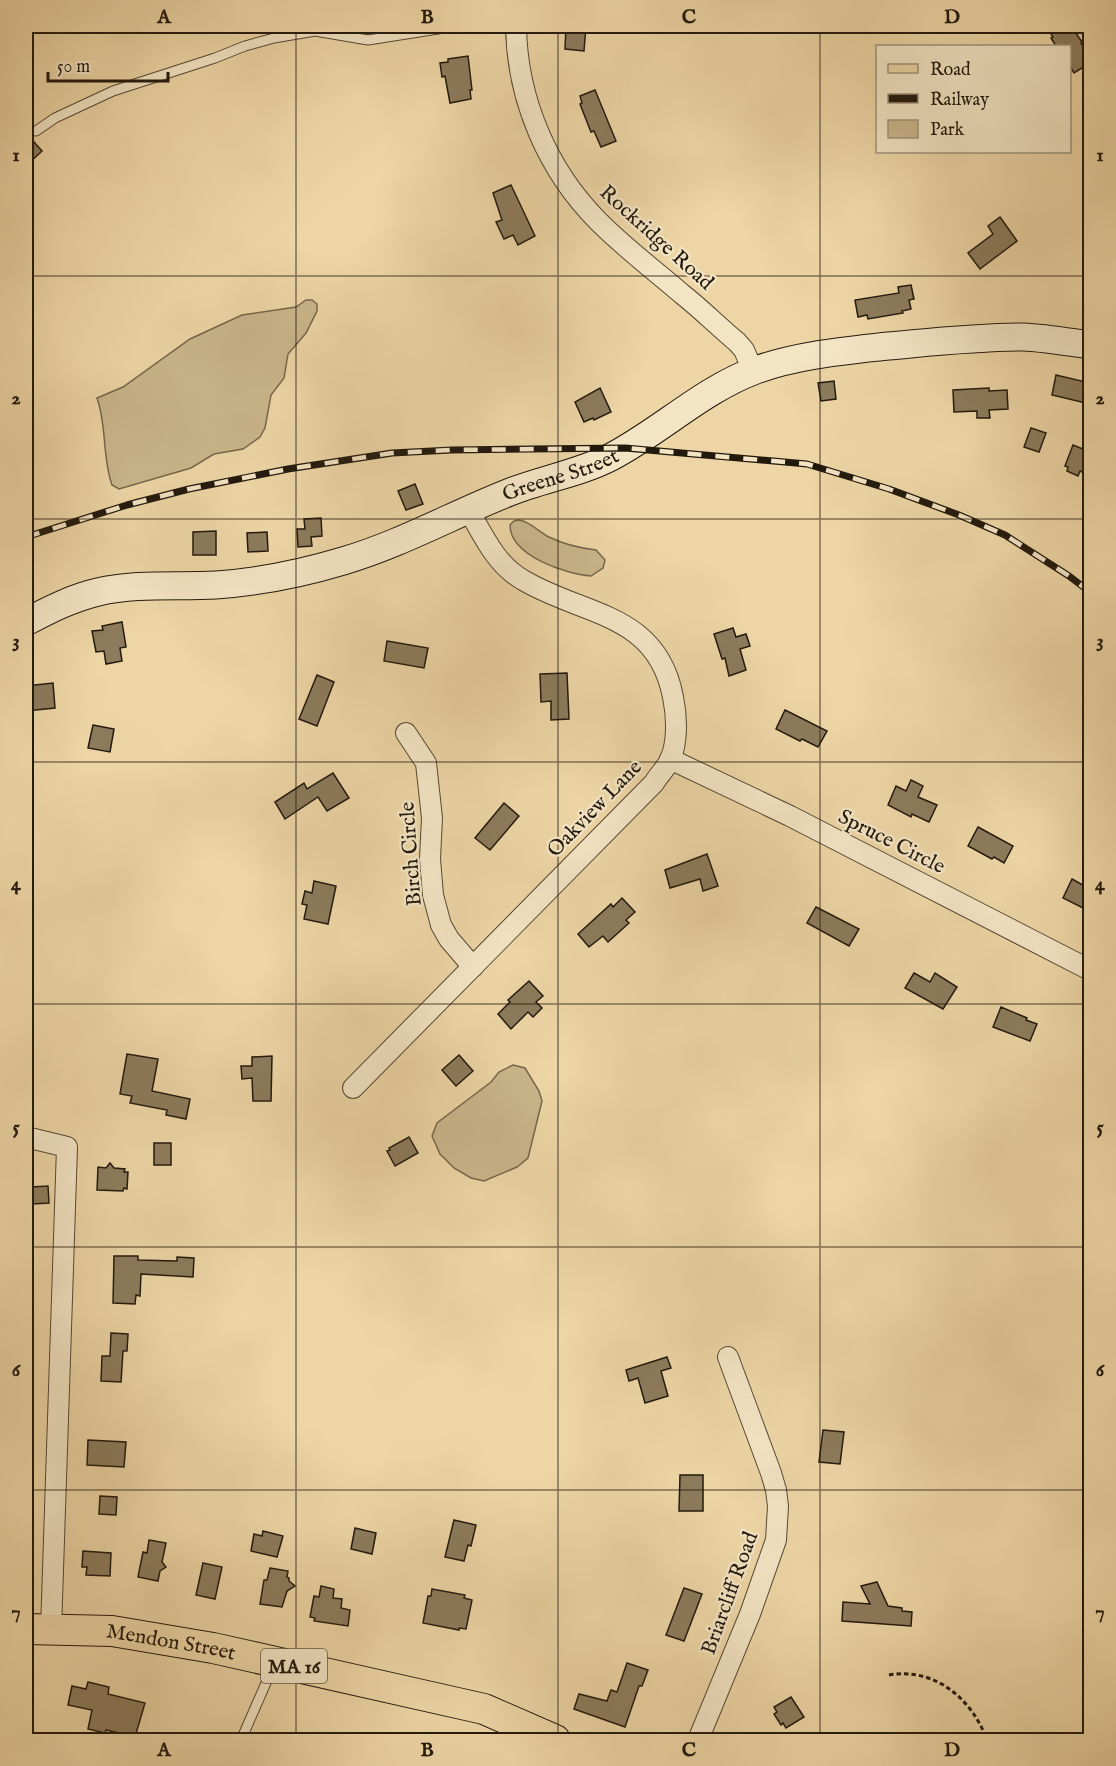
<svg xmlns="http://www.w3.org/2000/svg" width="1116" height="1766" viewBox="0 0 1116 1766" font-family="'IM FELL English',serif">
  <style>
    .green { fill: #cab58b; stroke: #76674c; stroke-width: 1.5 }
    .building { fill: #8c7b5c; stroke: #22190d; stroke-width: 1.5 }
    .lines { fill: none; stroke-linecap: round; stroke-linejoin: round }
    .lane-casing { stroke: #554833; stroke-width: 11 }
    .street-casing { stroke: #554833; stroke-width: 22 }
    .secondary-casing { stroke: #22190d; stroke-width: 29 }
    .primary-casing { stroke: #22190d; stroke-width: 32 }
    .path { stroke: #22190d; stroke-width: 3; stroke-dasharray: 4.5 3; stroke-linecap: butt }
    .lane { stroke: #f3e4c4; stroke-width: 9 }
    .street { stroke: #f3e4c4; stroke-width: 20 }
    .secondary { stroke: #f3e4c4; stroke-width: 27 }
    .primary { stroke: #edd5a5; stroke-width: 30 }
    .rail-casing { stroke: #22190d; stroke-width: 7 }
    .rail { stroke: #f3e4c4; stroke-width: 4.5; stroke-dasharray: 14; stroke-linecap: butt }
    .grid { fill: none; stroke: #22190d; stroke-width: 1.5; stroke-opacity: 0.55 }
    .labels { text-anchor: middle; stroke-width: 4.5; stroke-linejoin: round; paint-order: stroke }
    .shield { fill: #f3e4c4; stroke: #615644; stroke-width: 1.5 }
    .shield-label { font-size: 20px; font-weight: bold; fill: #22190d }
    .street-label { font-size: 21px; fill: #22190d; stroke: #f3e4c4 }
    .neatline { fill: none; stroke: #22190d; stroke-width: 2 }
    .grid-label { font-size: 20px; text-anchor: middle; font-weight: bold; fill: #22190d }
  </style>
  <rect width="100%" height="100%" fill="#edd5a5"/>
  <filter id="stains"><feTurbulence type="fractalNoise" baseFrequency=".00333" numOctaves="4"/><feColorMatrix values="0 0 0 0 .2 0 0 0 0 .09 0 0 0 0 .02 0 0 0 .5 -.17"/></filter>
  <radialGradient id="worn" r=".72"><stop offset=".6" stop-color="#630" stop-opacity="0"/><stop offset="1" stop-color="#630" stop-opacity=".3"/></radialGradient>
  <g class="green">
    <path d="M 306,300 L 312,300 L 317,304 L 317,311 L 306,333 L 288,354 L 284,378 L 271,395 L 265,428 L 260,437 L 243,449 L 214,454 L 191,468 L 119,489 L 112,485 C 102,457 107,426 97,398 L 123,387 L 190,339 L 242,315 L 296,307 Z"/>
    <path d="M 519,520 C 531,522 539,532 549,537 C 565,545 579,548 596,550 L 605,560 L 603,568 L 591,576 C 566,574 510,556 510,525 L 514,521 Z"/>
    <polygon points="513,1065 525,1068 539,1091 542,1101 528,1158 517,1167 484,1181 471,1178 454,1168 440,1154 432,1136 437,1123 491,1082 499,1072"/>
  </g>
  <g class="building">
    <polygon points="566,26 586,26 584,51 565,49"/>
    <polygon points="1046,26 1071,26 1082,42 1081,43 1086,51 1083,53 1090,63 1074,73 1070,66 1070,46 1056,46 1051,38 1053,37"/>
    <polygon points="468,56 472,90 470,90 471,99 450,103 445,76 442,77 440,63 448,62 448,59"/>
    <polygon points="595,90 616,141 601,147 594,131 591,132 580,104 582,103 580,96"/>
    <polygon points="26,133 42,151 26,166"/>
    <polygon points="511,185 535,236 518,245 513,235 504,239 496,222 502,220 493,193"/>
    <polygon points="1000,217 1017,241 980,269 968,253 993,234 988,226"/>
    <polygon points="911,285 914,299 909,300 911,309 902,311 903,313 868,319 867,315 858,317 855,300 899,293 898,287"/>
    <polygon points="1056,375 1090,383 1090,404 1052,395"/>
    <polygon points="834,381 836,399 821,401 818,383"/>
    <polygon points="600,388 611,412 594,420 593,418 584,422 575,402"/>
    <polygon points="989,388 989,391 1007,390 1008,409 989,410 990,418 977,418 977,411 954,412 953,390"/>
    <polygon points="1031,428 1046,433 1039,452 1024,447"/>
    <polygon points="1073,445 1090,452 1082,472 1080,471 1078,476 1067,471 1068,467 1065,466"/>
    <polygon points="415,484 423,504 406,510 398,491"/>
    <polygon points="321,518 322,536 311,537 312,546 298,547 297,529 305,529 304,519"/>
    <polygon points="216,531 216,555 193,555 193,532"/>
    <polygon points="267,532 268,551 248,552 247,533"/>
    <polygon points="122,622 126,647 120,648 122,661 106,664 104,651 96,652 92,631 103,630 102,626"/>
    <polygon points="733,628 736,637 746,634 750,646 740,649 746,670 729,676 725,658 722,659 714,634"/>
    <polygon points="387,641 428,648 424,668 384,661"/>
    <polygon points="567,673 569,719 551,720 551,701 541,702 540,674"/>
    <polygon points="317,675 334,682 317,726 299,719"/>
    <polygon points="53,683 55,708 26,711 26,686"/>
    <polygon points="785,710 827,731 818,747 802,739 800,741 776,729"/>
    <polygon points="93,725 114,729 110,752 88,748"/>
    <polygon points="333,773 349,798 327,811 318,797 285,819 275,802 304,783 307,789"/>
    <polygon points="911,780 923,786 918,797 937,805 929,822 912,814 911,817 888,805 896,786 906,791"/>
    <polygon points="504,803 519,816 490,850 475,838"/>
    <polygon points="978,827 1013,846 1004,863 994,857 992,859 968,846"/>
    <polygon points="707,854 718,886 703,891 700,879 670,888 665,870"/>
    <polygon points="1072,879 1090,889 1083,908 1063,898"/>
    <polygon points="314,881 336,886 328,924 304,919 307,905 302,904 305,891 312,893"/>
    <polygon points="622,898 635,912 626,920 629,923 608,942 603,936 589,947 578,934 611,904 613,907"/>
    <polygon points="816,907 859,929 849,946 807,923"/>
    <polygon points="914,973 930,982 935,973 957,987 943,1009 905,988"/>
    <polygon points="529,981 543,996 536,1002 542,1008 533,1017 528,1012 511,1029 498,1014 510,1002 508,1000"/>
    <polygon points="1001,1007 1027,1018 1026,1020 1037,1024 1030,1041 993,1027"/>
    <polygon points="127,1054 158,1059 152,1091 190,1099 186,1119 166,1115 167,1110 130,1103 132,1096 120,1094"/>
    <polygon points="459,1055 473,1071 456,1086 442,1070"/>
    <polygon points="272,1056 271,1101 253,1101 252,1078 242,1079 241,1066 252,1066 252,1057"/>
    <polygon points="409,1137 418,1153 395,1166 387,1151 390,1150 389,1148"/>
    <rect x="154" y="1143" width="17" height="22"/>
    <polygon points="110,1163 114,1168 125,1169 124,1172 128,1172 127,1189 124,1188 123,1191 97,1190 98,1167 106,1168"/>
    <polygon points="48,1186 49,1203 32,1204 31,1187"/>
    <polygon points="114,1256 138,1256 138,1260 177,1261 177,1257 194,1258 193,1277 141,1274 140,1296 136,1295 135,1304 113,1303"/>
    <polygon points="111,1333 128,1334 127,1351 123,1351 121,1382 101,1381 102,1356 110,1356"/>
    <polygon points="667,1357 671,1368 661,1371 668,1396 645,1403 638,1378 629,1381 626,1370"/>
    <polygon points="823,1430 844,1432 840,1464 819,1462"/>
    <polygon points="88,1440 126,1442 124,1467 87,1465"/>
    <polygon points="680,1475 703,1475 703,1511 679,1511"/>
    <polygon points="100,1496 117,1497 116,1515 99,1514"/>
    <polygon points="454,1520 476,1525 471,1546 468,1545 464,1561 445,1557"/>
    <polygon points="355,1528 376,1533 372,1554 351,1549"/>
    <polygon points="263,1531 283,1536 277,1557 251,1551 254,1534 262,1536"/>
    <polygon points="149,1540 166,1543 162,1562 166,1567 160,1571 158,1581 138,1577 143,1552 147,1553"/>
    <polygon points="83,1551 111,1553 110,1576 86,1575 87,1567 82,1567"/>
    <polygon points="203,1563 222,1567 215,1599 196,1595"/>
    <polygon points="270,1568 288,1571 287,1577 289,1578 289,1581 295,1586 287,1591 282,1607 260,1604 264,1580 267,1580"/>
    <polygon points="877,1582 888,1606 902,1608 902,1611 912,1612 911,1626 842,1621 843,1602 870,1604 861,1586"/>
    <polygon points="321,1586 334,1589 333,1598 342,1599 341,1608 350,1610 348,1626 314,1621 315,1618 310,1617 314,1596 319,1597"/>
    <polygon points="684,1588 702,1594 684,1641 666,1635"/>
    <polygon points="432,1589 465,1595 464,1598 472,1600 466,1629 459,1628 459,1630 423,1623 428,1596 431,1596"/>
    <polygon points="627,1663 648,1670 642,1686 639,1686 625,1727 574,1709 579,1694 607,1701 611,1690 617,1692"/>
    <polygon points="88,1682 109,1687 108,1694 145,1703 135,1737 106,1730 105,1733 88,1729 92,1710 68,1705 72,1686 86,1689"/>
    <polygon points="791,1697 804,1717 786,1728 783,1723 781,1725 774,1714 777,1712 774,1707"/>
  </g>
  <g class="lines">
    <defs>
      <g id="lane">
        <polyline points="36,131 55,118 113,91 215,58 245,46 274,38 315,31 368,40 457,26"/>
        <polyline points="241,1740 273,1667"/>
      </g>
      <g id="street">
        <path d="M 516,26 C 517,99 547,170 599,222 C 625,248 654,270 682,294 C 701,309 718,326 737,342 L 744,350 L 753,371"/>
        <polyline points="406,733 426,763 432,818 430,859 433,895 441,925 449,939 473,967"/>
        <polyline points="670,759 790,816 1090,970"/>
        <path d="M 353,1088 L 654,783 C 659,775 666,768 670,760 C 678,742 677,716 673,697 C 657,612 583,616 523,580 C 496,565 483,535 468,509"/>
        <polyline points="26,1137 67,1147 51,1630"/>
        <polyline points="698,1740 750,1614 776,1540 778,1506 776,1490 771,1473 728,1357"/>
      </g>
      <g id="secondary">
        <path id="s1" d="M 26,622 C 49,610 72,598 98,592 C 136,583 177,587 216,585 C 258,582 303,573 343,561 C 401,544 454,514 510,492 C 543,479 580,473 611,457 C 661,431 702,390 756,370 C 798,355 844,351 888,346 C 933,342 978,337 1023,337 C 1046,338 1068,342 1090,345"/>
      </g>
      <g id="primary">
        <path id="s2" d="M 26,1629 L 112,1631 L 213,1648 L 484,1709 L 555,1740"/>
      </g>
    </defs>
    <use href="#lane" class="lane-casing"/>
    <use href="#street" class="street-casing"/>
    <use href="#secondary" class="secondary-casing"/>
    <use href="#primary" class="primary-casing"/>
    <path class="path" d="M 889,1675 C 935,1667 972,1699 987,1740"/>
    <use href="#lane" class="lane"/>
    <use href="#street" class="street"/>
    <use href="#secondary" class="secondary"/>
    <use href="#primary" class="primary"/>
    <defs>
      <polyline id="rail" points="26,537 127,505 189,489 288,469 392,453 452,450 625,448 807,464 889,489 959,515 1005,535 1069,576 1090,592"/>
    </defs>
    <use href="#rail" class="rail-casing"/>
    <use href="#rail" class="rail"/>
  </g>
  <path class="grid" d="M 296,26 L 296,1740M 558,26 L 558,1740M 820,26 L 820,1740M 26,276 L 1090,276M 26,519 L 1090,519M 26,762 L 1090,762M 26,1004 L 1090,1004M 26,1247 L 1090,1247M 26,1490 L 1090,1490"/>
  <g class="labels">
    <rect class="shield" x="261" y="1649" width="66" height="34" rx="4.5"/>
    <g class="shield-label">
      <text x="294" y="1673">MA 16</text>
    </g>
    <g class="street-label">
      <text transform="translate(657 237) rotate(42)" y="7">Rockridge Road</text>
      <text dy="7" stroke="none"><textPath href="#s1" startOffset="560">Greene Street</textPath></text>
      <text transform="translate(594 808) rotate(-46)" y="7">Oakview Lane</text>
      <text transform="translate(892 841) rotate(27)" y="7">Spruce Circle</text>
      <text transform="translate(410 854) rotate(-94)" y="7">Birch Circle</text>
      <text transform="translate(729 1593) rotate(-70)" y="7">Briarcliff Road</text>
      <text dy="7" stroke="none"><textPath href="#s2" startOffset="146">Mendon Street</textPath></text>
    </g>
  </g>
  <rect width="1116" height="1766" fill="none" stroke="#edd5a5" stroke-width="66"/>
  <rect x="876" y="45" width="195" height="108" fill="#f3e4c4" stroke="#9f937b" stroke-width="1.5"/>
  <rect x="888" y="64" width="30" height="9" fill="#edd5a5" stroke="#9f937b" stroke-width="1.5"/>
  <text x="930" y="75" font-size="18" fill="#22190d">Road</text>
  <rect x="888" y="94" width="30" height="9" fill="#22190d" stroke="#9f937b" stroke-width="1.5"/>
  <text x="930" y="105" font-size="18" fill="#22190d">Railway</text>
  <rect x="888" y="120" width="30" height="18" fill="#cab58b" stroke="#9f937b" stroke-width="1.5"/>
  <text x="930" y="135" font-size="18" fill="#22190d">Park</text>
  <path d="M48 72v9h120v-9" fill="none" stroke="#22190d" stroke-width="3"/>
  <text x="57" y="72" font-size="18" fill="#22190d" stroke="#f3e4c4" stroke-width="4.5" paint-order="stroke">50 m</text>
  <rect x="33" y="33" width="1050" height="1700" class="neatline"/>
  <g class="grid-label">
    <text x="164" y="23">A</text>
    <text x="427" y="23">B</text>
    <text x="689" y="23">C</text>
    <text x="952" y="23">D</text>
    <text x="16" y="161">1</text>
    <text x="1100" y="161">1</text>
    <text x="16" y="404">2</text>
    <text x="1100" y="404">2</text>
    <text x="16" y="647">3</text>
    <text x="1100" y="647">3</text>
    <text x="16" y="890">4</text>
    <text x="1100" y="890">4</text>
    <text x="16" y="1133">5</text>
    <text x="1100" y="1133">5</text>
    <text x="16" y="1376">6</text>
    <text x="1100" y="1376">6</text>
    <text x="16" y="1618">7</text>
    <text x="1100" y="1618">7</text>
    <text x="164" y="1756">A</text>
    <text x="427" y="1756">B</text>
    <text x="689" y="1756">C</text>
    <text x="952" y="1756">D</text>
  </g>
  <rect width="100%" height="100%" filter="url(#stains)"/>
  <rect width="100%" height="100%" fill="url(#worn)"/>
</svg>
